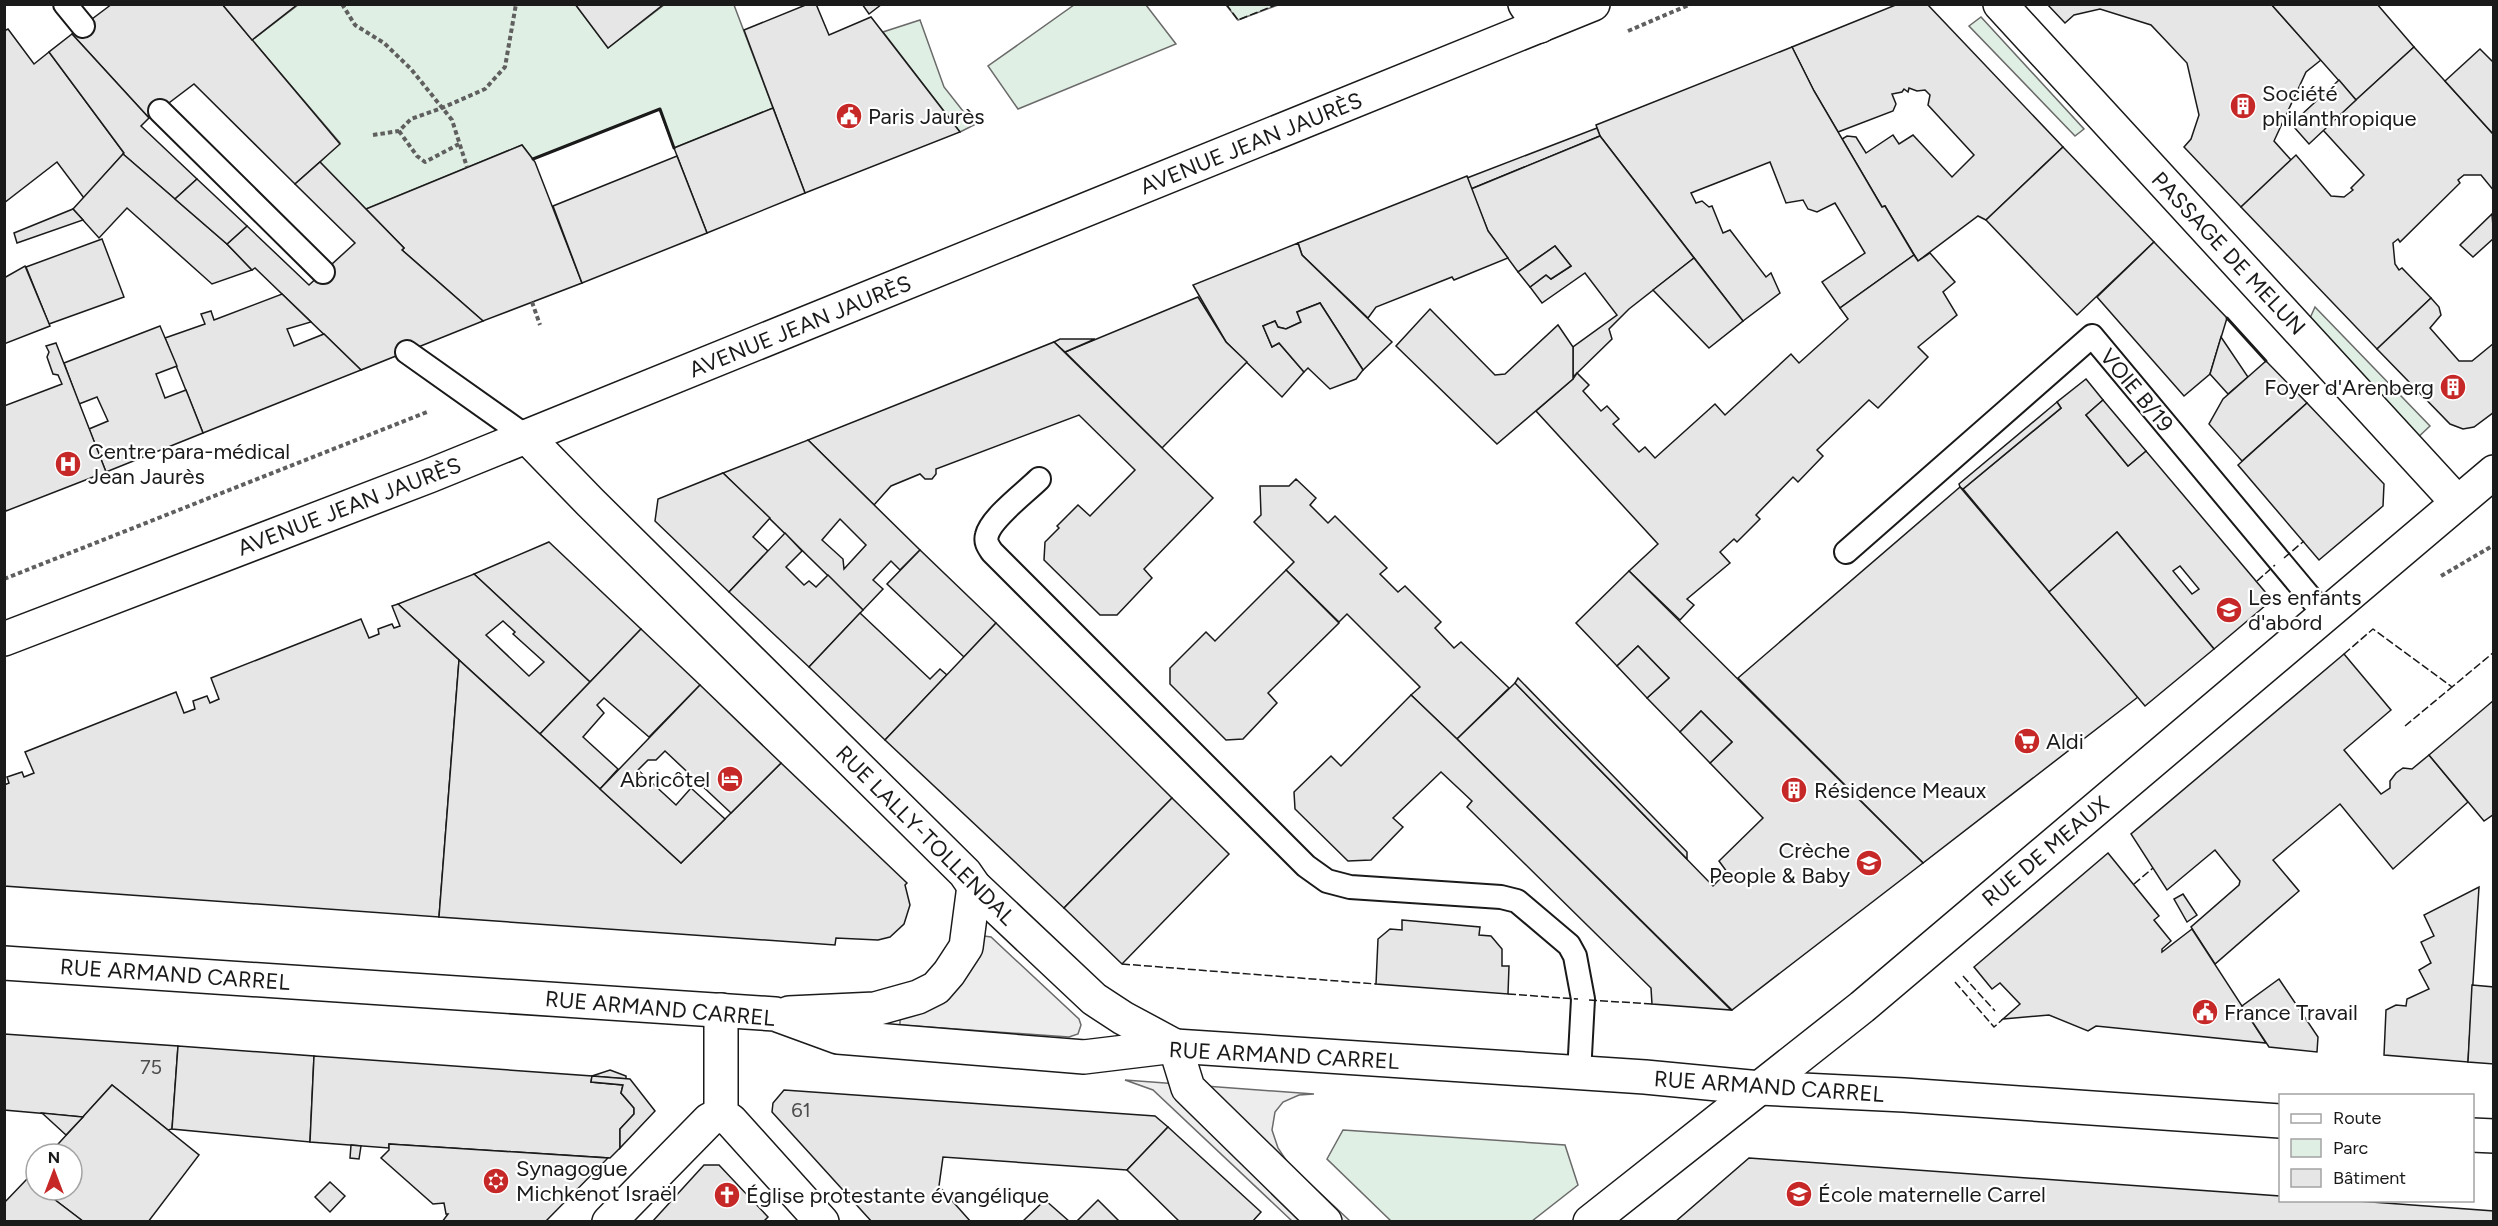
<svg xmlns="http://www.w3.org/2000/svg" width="2498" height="1226" viewBox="0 0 2498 1226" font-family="Figtree,sans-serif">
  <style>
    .green { fill: #e0efe3; stroke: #6a6a6a; stroke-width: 1.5 }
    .parking { fill: #ededed; stroke: #6a6a6a; stroke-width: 1.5 }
    .building { fill: #e6e6e6; stroke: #1a1a1a; stroke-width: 1.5; fill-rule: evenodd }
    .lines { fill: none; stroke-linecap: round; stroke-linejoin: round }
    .lane-casing { stroke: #1a1a1a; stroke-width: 26 }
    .street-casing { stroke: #1a1a1a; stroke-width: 36 }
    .primary-casing { stroke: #1a1a1a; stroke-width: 36 }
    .path { stroke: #5f5f5f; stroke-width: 4; stroke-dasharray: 4.5 3; stroke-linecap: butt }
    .lane { stroke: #fff; stroke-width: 22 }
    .street { stroke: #fff; stroke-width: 33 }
    .primary { stroke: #fff; stroke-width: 33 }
    .fence { stroke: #1a1a1a; stroke-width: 1.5; stroke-dasharray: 8 3; stroke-linecap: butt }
    .wall { stroke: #1a1a1a; stroke-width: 3 }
    .labels { text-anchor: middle; stroke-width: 4.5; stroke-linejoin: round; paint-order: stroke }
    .number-label { font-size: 20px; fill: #4d4d4d }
    .poi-label { font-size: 22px; fill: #1a1a1a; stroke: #fff; text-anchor: start }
    .street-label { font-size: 22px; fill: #1a1a1a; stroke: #fff }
  </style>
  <rect width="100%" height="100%" fill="#fff"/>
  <g class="green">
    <polygon points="575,4 608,48 664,5 734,5 773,108 674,148 659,109 533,159 522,145 366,209 320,162 340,143 252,40 298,5"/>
    <polygon points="1074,5 1146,5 1176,44 1018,109 988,66"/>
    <polygon points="1226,5 1278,5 1238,20"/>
    <polygon points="1981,17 2084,129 2075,136 1969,26"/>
    <polygon points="920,20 944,87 974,125 960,132 883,32"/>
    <polygon points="2315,307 2430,426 2413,442 2305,329"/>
    <polygon points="1343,1130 1565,1145 1578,1185 1532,1221 1391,1221 1327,1159"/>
  </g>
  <g class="parking">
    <polygon points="984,936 991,937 1079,1019 1081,1025 1078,1034 1069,1037 900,1025 900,1018"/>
    <polygon points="1125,1080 1314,1094 1299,1095 1283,1102 1275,1112 1272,1130 1278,1148 1288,1163 1350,1221 1292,1221 1153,1090"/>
  </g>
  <g class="building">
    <polygon points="112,4 222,4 340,144 295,184 194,84 149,118 72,34"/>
    <polygon points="222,4 298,4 252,40"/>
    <polygon points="575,4 664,4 608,48"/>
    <polygon points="808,4 816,4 829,35 871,17 960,132 805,193 744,30"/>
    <polygon points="862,4 882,4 869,14"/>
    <polygon points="1898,4 1928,5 2063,147 1986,220 1978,216 1918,261 1885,206 1882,207 1842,139 1847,136 1856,137 1866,153 1893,135 1899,144 1913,135 1952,177 1974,155 1928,105 1930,95 1925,90 1917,91 1909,88 1908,92 1904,89 1902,92 1892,94 1896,104 1893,111 1838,132 1814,91 1792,47"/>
    <polygon points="2047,4 2271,4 2321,60 2306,72 2274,141 2291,160 2241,207 2184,147 2191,139 2199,115 2187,63 2151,25 2100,9 2074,15 2065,23"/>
    <polygon points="2271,4 2377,4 2414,47 2356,100"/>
    <polygon points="8,29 34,64 49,52 124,153 84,198 57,162 4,203 4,31"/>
    <polygon points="72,34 149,118 141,126 197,179 175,199 123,154 124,153 49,52"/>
    <polygon points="1792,47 1814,91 1882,207 1885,206 1914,255 1840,308 1822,282 1865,253 1835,203 1817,212 1808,209 1803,200 1786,203 1770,162 1691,193 1696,203 1702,201 1709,207 1712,206 1723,233 1730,230 1766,277 1771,273 1780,293 1743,321 1600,136 1596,125"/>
    <polygon points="2414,47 2494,135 2494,191 2481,175 2464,175 2458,180 2460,183 2400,242 2398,239 2393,243 2395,264 2399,270 2402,268 2431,298 2377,349 2241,207 2296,155 2331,196 2344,197 2353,190 2351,188 2364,175 2323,130"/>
    <polygon points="2480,49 2494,63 2494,135 2445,81"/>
    <polygon points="2339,80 2356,100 2309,144 2294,127 2302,120 2299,117"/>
    <polygon points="773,108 805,193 707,233 674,148"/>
    <polygon points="1597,128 1600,136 1471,189 1467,178"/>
    <polygon points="1600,136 1694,258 1629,309 1609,329 1612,339 1573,377 1573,347 1617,315 1585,273 1542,303 1530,287 1546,275 1551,279 1571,266 1555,246 1518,272 1488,231 1471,189"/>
    <polygon points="522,145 535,162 582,283 483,321 402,250 404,248 366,209"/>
    <polygon points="2063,147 2154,242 2077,315 1986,220"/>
    <polygon points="123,154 227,244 252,270 212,284 127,208 99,238 73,209"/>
    <polygon points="677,156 707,233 582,283 553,206"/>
    <polygon points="320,162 404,248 402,250 483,321 361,370 255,268 252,270 227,244 247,226 309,285 355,243 295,184"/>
    <polygon points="1467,176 1488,231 1508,258 1454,280 1452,277 1376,307 1368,318 1302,255 1298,243"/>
    <polygon points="197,179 247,226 227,244 175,199"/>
    <polygon points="73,209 83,220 17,243 14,233"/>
    <polygon points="2492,214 2494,238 2473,257 2460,245"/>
    <polygon points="102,239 124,297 49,324 26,267"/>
    <polygon points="2154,242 2227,318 2210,374 2184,396 2097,297"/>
    <polygon points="1298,243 1302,255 1392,342 1363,370 1320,303 1297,312 1301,322 1286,329 1278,327 1275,321 1263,326 1272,347 1279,343 1304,372 1282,397 1226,342 1193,285"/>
    <polygon points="1555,246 1571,266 1551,279 1546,275 1530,287 1518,272"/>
    <polygon points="1930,253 1955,282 1943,292 1957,315 1918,347 1928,357 1878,408 1869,400 1817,450 1823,456 1798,482 1793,477 1756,515 1760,519 1737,542 1734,539 1720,552 1730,563 1687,599 1694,605 1680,620 1629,571 1658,544 1536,411 1573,379 1577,373 1589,385 1583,391 1601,411 1607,406 1619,419 1613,424 1639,452 1645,447 1655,458 1715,404 1725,415 1791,354 1799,363 1848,319 1840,308 1914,255 1918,261"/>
    <polygon points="1694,258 1743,321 1709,348 1653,290"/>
    <polygon points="25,266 50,326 4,344 4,278"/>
    <polygon points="282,294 311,322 287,329 294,346 324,334 361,370 203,433 165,338 205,324 201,314 211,311 214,320"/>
    <polygon points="1198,297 1226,342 1247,362 1162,448 1065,352"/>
    <polygon points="2431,298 2439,307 2441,315 2430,328 2459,361 2472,361 2494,343 2494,412 2474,427 2463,429 2450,424 2377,349"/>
    <polygon points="1320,303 1363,370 1356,379 1330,389 1308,368 1304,372 1279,343 1272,347 1263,326 1275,321 1278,327 1286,329 1301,322 1297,312"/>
    <polygon points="1430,309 1495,375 1505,374 1558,325 1573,347 1573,379 1497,444 1396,346"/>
    <polygon points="160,326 177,366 156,374 165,398 186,390 203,433 106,472 89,429 108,421 97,397 79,404 64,363"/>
    <polygon points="2221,337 2248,377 2228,394 2210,374"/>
    <polygon points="1060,339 1095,339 1065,352 1054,342"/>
    <polygon points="1054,342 1213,498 1144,569 1152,578 1117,615 1100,615 1044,560 1045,542 1059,528 1057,526 1078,505 1090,516 1135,470 1079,415 936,469 936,474 932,479 925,479 920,474 891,486 874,505 808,440"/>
    <polygon points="56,343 106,472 6,511 4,506 4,406 62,384 58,375 53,374 47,357 49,352 46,346"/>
    <polygon points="2266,361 2307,403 2242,461 2209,424 2223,399"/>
    <path d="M 2086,379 L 2103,400 L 2086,415 L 2128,466 L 2146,451 L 2272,600 L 2214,649 L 2117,532 L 2049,592 L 1963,489 L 2061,408 L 2057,402 ZM 2180,566 L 2199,589 L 2192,594 L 2173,571 Z"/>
    <polygon points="2103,400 2146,451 2128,466 2086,415"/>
    <polygon points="2057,402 2061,408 1963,489 1960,487 1959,484"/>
    <polygon points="2307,403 2384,484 2383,506 2319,560 2238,465"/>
    <path d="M 808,440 L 920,550 L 900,570 L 891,561 L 873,580 L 883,589 L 863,610 L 723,473 ZM 840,519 L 866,545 L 844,569 L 843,559 L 822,540 Z"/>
    <polygon points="723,473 770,518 753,537 768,551 729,592 655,521 658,499"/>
    <polygon points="1296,479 1316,498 1310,505 1328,523 1335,516 1387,568 1380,574 1398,592 1405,586 1441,622 1435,628 1454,648 1461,642 1509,688 1457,739 1411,695 1420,687 1347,614 1339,622 1286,570 1294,562 1254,522 1261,515 1260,486 1289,486"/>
    <polygon points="1960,487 2138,697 1923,863 1738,678"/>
    <polygon points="2117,532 2214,649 2145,706 2049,592"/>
    <polygon points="785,533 802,551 786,567 804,585 809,581 816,587 828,575 863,610 809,667 729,592"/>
    <polygon points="549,542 641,629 590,682 474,574"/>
    <polygon points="920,550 996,623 964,657 887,584"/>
    <polygon points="1286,570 1339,623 1268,693 1277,703 1243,739 1226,740 1170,684 1170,668 1206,632 1215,641"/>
    <polygon points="1629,571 1923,863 1732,1010 1457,739 1515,683 1713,886 1727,872 1719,861 1763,818 1710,763 1732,742 1701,711 1680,732 1647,698 1669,678 1638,646 1617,666 1576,623"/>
    <path d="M 474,574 L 590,682 L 540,734 L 398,604 ZM 503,621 L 515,632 L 513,634 L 544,662 L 529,676 L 486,635 Z"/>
    <polygon points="398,604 459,660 439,917 4,886 4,785 9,783 7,777 22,772 24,777 34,773 25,752 176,692 184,713 195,709 193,701 207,696 210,703 219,699 211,678 361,619 369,638 379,634 378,629 392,624 394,628 400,626 392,606"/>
    <polygon points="860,613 930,679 940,669 947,675 885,740 809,667"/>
    <polygon points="996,623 1172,798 1064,908 885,740"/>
    <polygon points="641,629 700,685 649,737 604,698 597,705 604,713 583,737 618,769 600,789 540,734"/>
    <polygon points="1638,646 1669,678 1647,698 1617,666"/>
    <polygon points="2344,654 2391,710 2344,750 2381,794 2390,788 2390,781 2396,773 2403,768 2412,769 2429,755 2468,802 2393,869 2340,804 2273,860 2299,891 2215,964 2191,927 2239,885 2240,881 2215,850 2167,890 2131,834"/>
    <polygon points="459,660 681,863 781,763 907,883 905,885 910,905 904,924 890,937 878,940 836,938 835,945 439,917"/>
    <polygon points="1518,678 1687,852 1687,859 1515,683"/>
    <polygon points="700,685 781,763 731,813 665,751 656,760 648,760 638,770 676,805 691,788 725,819 681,863 600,789"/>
    <polygon points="1411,695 1457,739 1731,1010 1652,1004 1651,988 1467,807 1472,801 1441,772 1393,818 1403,827 1371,860 1348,861 1295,809 1294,792 1331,756 1341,766"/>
    <polygon points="2494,700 2494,814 2484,821 2429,755"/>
    <polygon points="1701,711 1732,742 1710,763 1680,732"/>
    <polygon points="1172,798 1229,854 1122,964 1064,908"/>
    <polygon points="2108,853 2159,916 2154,920 2171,941 2162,949 2162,952 2192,929 2266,1043 2096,1026 2088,1031 2049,1015 2003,1019 2020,1004 2000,983 1992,989 1974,967"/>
    <polygon points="2479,887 2468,1062 2384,1055 2386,1010 2396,1005 2406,1006 2407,999 2429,989 2419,970 2431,963 2421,942 2434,936 2424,915"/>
    <polygon points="2183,894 2197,915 2187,922 2174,899"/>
    <polygon points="1402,920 1480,927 1479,935 1491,936 1502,949 1502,966 1509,966 1508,994 1376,984 1378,939 1390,929 1402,930"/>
    <polygon points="2279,979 2318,1037 2317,1052 2269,1047 2242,1006"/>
    <polygon points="2472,985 2494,987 2494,1064 2468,1062"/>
    <polygon points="4,1034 178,1046 172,1129 168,1130 112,1085 83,1117 4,1110"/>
    <polygon points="178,1046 314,1056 310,1142 172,1129"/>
    <polygon points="314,1056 592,1076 591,1082 623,1085 621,1093 634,1108 634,1114 620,1129 620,1148 610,1158 389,1144 389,1148 310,1142"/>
    <polygon points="610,1070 626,1076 626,1079 592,1076"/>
    <polygon points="592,1076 630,1079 655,1111 620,1148 620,1129 634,1114 634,1108 621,1093 623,1085 591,1082"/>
    <polygon points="112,1085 199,1155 148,1222 84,1222 42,1190 72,1190 72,1154 49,1154"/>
    <polygon points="784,1090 1155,1116 1168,1127 1127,1170 943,1157 939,1186 971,1222 872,1222 772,1112 773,1103"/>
    <polygon points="42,1113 83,1117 66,1135"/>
    <polygon points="1168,1127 1261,1212 1252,1222 1180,1222 1127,1170"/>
    <polygon points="389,1144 608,1158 545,1222 442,1222 448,1214 446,1214 444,1203 433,1204 381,1158 389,1150"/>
    <polygon points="351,1145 361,1146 359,1159 350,1158"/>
    <polygon points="1749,1158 2280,1196 2280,1200 2344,1200 2494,1211 2494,1222 1675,1222"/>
    <polygon points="704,1165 719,1165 768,1217 763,1222 652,1222"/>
    <polygon points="27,1179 36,1186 36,1190 42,1190 84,1222 4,1222 4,1203"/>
    <polygon points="330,1182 345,1196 330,1212 315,1197"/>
    <polygon points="1045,1200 1070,1222 1022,1222"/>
    <polygon points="1098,1200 1120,1222 1076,1222"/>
  </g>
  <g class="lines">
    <defs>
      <g id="lane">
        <polyline points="65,4 83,26"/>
        <polyline points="160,111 323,272"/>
        <polyline points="407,352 527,437"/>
        <path d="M 1039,479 C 1026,492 991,518 987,535 C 985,542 988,546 992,552 L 1306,866 L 1327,881 L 1350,887 L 1501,897 L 1517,901 L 1569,945 L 1575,956 L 1583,999 L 1579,1074"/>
        <polyline points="1846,552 2092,336 2324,614"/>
      </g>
      <g id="street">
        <polyline points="1525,4 1540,26"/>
        <polyline points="2000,4 2457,502"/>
        <polyline points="527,437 590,502 965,873 974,886 1094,999 1123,1018 1175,1046 1188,1088 1325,1222"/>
        <polyline points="4,963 775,1014 838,1037 1084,1057 1175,1046 1645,1077 1760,1088 1904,1095 2280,1121"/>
        <polyline points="721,1010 721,1114 731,1121 822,1222"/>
        <polyline points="789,1013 875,1009 918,997 936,988 949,973 966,947 974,886"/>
        <polyline points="2472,1135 2494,1136"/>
        <polyline points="609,1222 709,1120 721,1114"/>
        <polyline points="1590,1222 1862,1007 2494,472"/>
      </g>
      <polyline id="primary" points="4,639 429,476 1593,4"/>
    </defs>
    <use href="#lane" class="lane-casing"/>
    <use href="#street" class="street-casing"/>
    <use href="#primary" class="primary-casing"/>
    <g class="path">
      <polyline points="342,4 355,25 384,43 411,69 452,120 467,167"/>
      <polyline points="1628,31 1691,4"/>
      <polyline points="399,131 417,156 425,162 459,144"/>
      <polyline points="373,135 399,131 411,119 442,108 485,89 505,67 516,4"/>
      <polyline points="532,302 540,325"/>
      <polyline points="2441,576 2494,545"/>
      <polyline points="4,579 427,412"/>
    </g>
    <use href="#lane" class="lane"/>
    <use href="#street" class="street"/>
    <use href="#primary" class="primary"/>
    <g class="fence">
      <polyline points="1226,4 1238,20 1278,4"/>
      <polyline points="2284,558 2304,541"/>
      <polyline points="2257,581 2275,565"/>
      <polyline points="2344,654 2373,629 2452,687 2494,652"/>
      <polyline points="2405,726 2452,687"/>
      <polyline points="2134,884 2153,868"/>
      <polyline points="1122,964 1376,984"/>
      <polyline points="1963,976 1995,1011"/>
      <polyline points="1955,982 1994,1027 2003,1019"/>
      <polyline points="1508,994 1578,999"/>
      <polyline points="1589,1000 1652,1004"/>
    </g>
    <g class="wall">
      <polyline points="533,159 660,109 674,148"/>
      <polyline points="2227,318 2266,361"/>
    </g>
  </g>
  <defs>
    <symbol id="building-disc" viewBox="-11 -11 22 22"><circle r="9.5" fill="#c62828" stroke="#fff"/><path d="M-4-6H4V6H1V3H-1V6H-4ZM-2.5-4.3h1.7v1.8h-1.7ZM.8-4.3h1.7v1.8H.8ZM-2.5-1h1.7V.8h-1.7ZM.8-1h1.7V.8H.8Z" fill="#fff"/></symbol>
    <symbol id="civic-disc" viewBox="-11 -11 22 22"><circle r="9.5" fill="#c62828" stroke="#fff"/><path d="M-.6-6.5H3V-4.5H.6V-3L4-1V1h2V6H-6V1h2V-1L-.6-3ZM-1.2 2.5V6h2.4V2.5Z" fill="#fff"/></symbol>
    <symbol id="hospital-disc" viewBox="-11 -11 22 22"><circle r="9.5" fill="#c62828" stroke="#fff"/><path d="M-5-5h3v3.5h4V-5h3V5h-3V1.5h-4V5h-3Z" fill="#fff"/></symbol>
    <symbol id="school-disc" viewBox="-11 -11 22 22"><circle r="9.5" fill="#c62828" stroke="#fff"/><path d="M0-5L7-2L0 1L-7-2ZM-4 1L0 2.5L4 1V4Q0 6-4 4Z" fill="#fff"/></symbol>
    <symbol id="supermarket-disc" viewBox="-11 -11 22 22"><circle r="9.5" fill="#c62828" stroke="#fff"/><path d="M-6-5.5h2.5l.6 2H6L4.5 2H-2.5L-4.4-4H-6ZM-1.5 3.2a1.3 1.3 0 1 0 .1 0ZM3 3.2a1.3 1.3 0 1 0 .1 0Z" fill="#fff"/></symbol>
    <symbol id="hotel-disc" viewBox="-11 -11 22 22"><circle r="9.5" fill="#c62828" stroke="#fff"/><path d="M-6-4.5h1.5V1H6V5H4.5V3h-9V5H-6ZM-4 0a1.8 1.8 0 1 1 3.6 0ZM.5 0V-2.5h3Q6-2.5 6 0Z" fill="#fff"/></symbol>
    <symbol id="synagogue-disc" viewBox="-11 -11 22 22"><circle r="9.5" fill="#c62828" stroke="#fff"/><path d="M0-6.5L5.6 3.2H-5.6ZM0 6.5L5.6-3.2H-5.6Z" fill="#fff"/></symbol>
    <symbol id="church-disc" viewBox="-11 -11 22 22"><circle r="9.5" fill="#c62828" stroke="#fff"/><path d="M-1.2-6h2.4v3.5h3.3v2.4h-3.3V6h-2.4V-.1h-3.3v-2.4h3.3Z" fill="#fff"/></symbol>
  </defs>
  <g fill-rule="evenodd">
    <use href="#building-disc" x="2228" y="91" width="30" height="30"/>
    <use href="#civic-disc" x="834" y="101" width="30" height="30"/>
    <use href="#building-disc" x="2438" y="372" width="30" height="30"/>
    <use href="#hospital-disc" x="53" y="449" width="30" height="30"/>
    <use href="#school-disc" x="2214" y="595" width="30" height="30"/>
    <use href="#supermarket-disc" x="2012" y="726" width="30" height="30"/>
    <use href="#hotel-disc" x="715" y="764" width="30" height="30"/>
    <use href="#building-disc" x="1779" y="775" width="30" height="30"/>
    <use href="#school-disc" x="1854" y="848" width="30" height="30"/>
    <use href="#civic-disc" x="2190" y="997" width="30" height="30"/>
    <use href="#synagogue-disc" x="481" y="1166" width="30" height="30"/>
    <use href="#school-disc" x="1784" y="1179" width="30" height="30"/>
    <use href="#church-disc" x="712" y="1180" width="30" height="30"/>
  </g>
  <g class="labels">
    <g class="number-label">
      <text x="151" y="1074">75</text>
      <text x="801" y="1117">61</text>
    </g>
    <g class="poi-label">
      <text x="2262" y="101">Société<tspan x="2262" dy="25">philanthropique</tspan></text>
      <text x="868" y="124">Paris Jaurès</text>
      <text x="2434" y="395" text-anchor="end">Foyer d'Arenberg</text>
      <text x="88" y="459">Centre para-médical<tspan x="88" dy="25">Jean Jaurès</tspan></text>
      <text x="2248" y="605">Les enfants<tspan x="2248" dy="25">d'abord</tspan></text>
      <text x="2046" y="749">Aldi</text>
      <text x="710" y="787" text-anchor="end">Abricôtel</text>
      <text x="1814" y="798">Résidence Meaux</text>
      <text x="1850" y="858" text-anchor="end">Crèche<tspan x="1850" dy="25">People &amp; Baby</tspan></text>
      <text x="2224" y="1020">France Travail</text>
      <text x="516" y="1176">Synagogue<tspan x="516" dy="25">Michkenot Israël</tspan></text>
      <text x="1818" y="1202">École maternelle Carrel</text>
      <text x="746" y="1203">Église protestante évangélique</text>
    </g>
    <g class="street-label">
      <text transform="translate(1251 143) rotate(-22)" y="8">AVENUE JEAN JAURÈS</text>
      <text transform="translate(2229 253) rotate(47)" y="8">PASSAGE DE MELUN</text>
      <text transform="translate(800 326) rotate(-22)" y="8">AVENUE JEAN JAURÈS</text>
      <text transform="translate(2137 390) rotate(50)" y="8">VOIE B/19</text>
      <text transform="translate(349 506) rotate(-21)" y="8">AVENUE JEAN JAURÈS</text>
      <text transform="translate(926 835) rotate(45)" y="8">RUE LALLY-TOLLENDAL</text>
      <text transform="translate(2045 851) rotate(-40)" y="8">RUE DE MEAUX</text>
      <text transform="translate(175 974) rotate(4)" y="8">RUE ARMAND CARREL</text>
      <text transform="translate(660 1008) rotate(5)" y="8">RUE ARMAND CARREL</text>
      <text transform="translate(1284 1055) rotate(3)" y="8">RUE ARMAND CARREL</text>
      <text transform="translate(1769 1086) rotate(4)" y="8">RUE ARMAND CARREL</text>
    </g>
  </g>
  <rect width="2498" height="1226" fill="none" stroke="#1a1a1a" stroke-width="12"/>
  <rect x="2279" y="1094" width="195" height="108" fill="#ffffff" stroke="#a3a3a3" stroke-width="1.5"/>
  <rect x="2291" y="1114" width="30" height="9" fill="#ffffff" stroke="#a3a3a3" stroke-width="1.5"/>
  <text x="2333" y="1124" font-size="18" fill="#1a1a1a">Route</text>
  <rect x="2291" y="1139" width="30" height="18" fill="#e0efe3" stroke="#a3a3a3" stroke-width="1.5"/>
  <text x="2333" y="1154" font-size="18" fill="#1a1a1a">Parc</text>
  <rect x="2291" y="1169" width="30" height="18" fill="#e6e6e6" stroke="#a3a3a3" stroke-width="1.5"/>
  <text x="2333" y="1184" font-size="18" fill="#1a1a1a">Bâtiment</text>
  <g transform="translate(54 1172)"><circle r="28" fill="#ffffff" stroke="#a3a3a3" stroke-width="1.5"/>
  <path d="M0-4.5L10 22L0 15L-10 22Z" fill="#c62828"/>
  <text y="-9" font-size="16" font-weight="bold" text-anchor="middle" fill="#1a1a1a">N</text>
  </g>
</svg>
